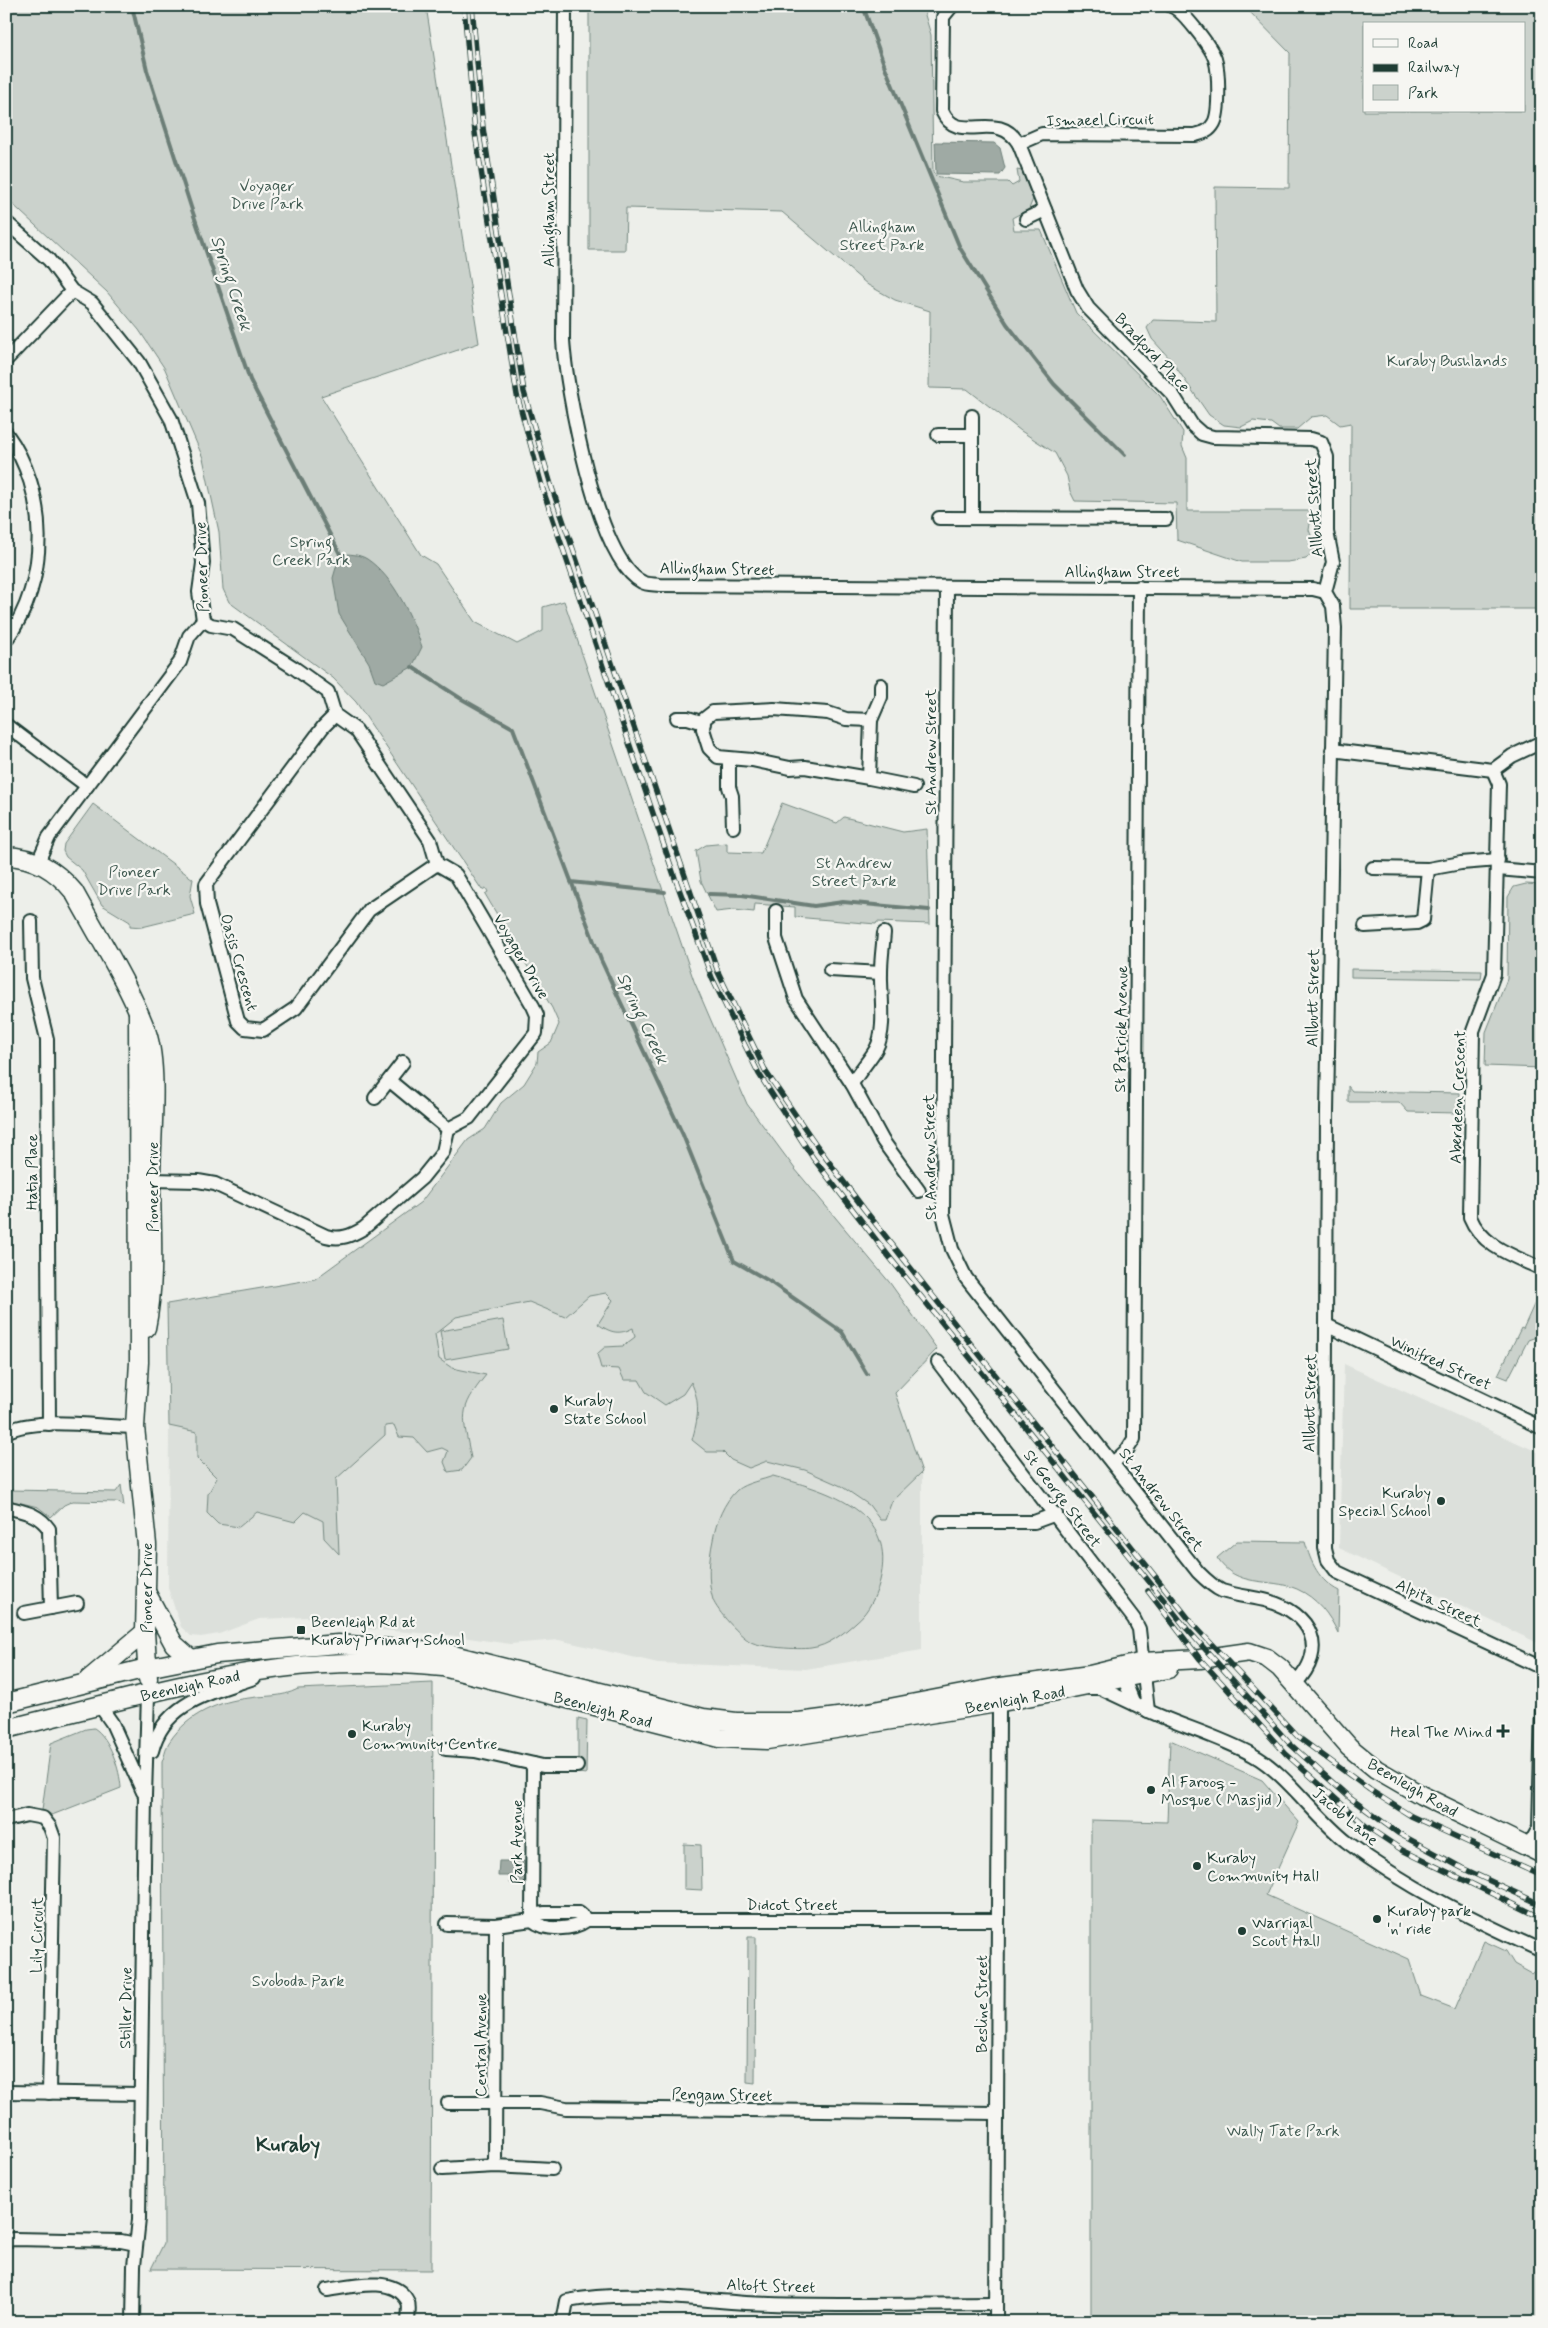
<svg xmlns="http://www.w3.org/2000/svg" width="1548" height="2328" viewBox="0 0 1548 2328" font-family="Mynerve,sans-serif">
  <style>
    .built { fill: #dce0db }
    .green { fill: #cbd2cc; stroke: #758880; fill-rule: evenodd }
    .water { fill: #9faaa4; stroke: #6c7e77 }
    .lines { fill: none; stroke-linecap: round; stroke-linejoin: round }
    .stream { stroke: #6c7e77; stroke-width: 4 }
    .street-casing { stroke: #1f3d34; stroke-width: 16 }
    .secondary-casing { stroke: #1f3d34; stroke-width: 21 }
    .street { stroke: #f6f6f2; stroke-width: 12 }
    .secondary { stroke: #f6f6f2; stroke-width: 18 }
    .rail-casing { stroke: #1f3d34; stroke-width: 5.5 }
    .rail { stroke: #f6f6f2; stroke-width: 4; stroke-dasharray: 11; stroke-linecap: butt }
    .poi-dot { fill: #1f3d34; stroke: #f6f6f2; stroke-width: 2 }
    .labels { text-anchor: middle; stroke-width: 4.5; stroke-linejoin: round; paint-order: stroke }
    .street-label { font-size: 16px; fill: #1f3d34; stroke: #f6f6f2 }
    .park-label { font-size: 16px; fill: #415b52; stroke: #f6f6f2 }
    .poi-label { font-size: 16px; fill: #1f3d34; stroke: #f6f6f2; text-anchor: start }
    .water-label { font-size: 18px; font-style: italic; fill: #3f5850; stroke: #f6f6f2 }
    .district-label { font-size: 21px; font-weight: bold; fill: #1f3d34; stroke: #f6f6f2 }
  </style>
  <rect width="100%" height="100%" fill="#edefea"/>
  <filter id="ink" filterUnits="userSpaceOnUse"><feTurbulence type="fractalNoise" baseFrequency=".02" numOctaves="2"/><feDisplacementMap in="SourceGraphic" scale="10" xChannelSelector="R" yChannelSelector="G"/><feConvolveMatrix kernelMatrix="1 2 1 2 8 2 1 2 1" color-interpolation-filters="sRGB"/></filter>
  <g filter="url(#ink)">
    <g class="built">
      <polygon points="780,1181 927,1362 895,1393 922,1472 922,1650 806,1669 658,1663 559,1640 510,1644 448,1635 338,1627 310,1617 259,1619 219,1634 201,1637 191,1636 181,1627 168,1588 169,1426 420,1321"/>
      <polygon points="1344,1364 1542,1454 1542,1645 1339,1548"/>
    </g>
    <g class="green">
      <path d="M 6,6 L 426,6 L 479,343 L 321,396 L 421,555 L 436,564 L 475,622 L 517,644 L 543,631 L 543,607 L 564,601 L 694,981 L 747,1104 L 795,1169 L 890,1283 L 937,1349 L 895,1393 L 922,1472 L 892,1501 L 885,1520 L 880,1520 L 869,1505 L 841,1486 L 805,1470 L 767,1461 L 749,1468 L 731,1460 L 723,1452 L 707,1452 L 692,1440 C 698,1419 701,1403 691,1382 L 683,1394 L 665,1405 L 646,1392 L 639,1380 L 624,1380 L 619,1369 L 601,1368 L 597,1354 L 605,1347 L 623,1346 L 635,1337 L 633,1328 C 619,1335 611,1333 598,1324 L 613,1300 L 606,1293 L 589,1296 L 565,1317 L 529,1302 L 456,1317 L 435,1334 L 439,1359 L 452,1368 L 486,1375 C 457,1411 463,1416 471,1458 L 462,1470 L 448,1472 L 444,1462 L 448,1451 L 442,1448 L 427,1452 L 414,1438 L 399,1437 L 394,1425 L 385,1426 L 385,1435 L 336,1479 L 339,1554 L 324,1538 L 323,1521 L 305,1512 L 295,1522 L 257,1512 L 239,1527 L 218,1524 L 207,1513 L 208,1494 L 217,1478 L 197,1458 L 197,1432 L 169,1426 L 167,1304 L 315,1279 L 421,1202 L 468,1140 L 485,1129 L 501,1103 L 524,1084 L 537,1063 L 538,1052 L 551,1043 L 559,1024 L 552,1008 L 485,894 L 488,892 L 486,888 L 482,890 L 356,702 L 333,678 L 229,602 L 223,589 L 219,532 L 203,458 L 165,369 L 139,330 L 107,292 L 6,198 Z"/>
      <polygon points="589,6 929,6 925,15 931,35 933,172 936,176 963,182 1008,182 1012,186 1019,182 1017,170 1022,171 1033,199 1029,209 1012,218 1014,230 1041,230 1076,313 1160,396 1183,432 1182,446 1187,458 1187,511 1312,511 1309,530 1316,548 1306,559 1288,562 1242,562 1177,540 1176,503 1075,501 1070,491 1067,476 1055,453 1021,431 967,389 929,388 930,311 895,300 868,285 782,212 626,208 625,250 589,250"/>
      <path d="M 1244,6 L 1542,6 L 1542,609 L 1350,609 L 1351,423 L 1340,425 L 1327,415 L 1311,417 L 1297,429 L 1279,429 L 1271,423 L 1253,421 L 1241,427 L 1224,425 L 1209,415 L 1171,360 L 1152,339 L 1147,328 L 1153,320 L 1216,322 L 1215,187 L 1289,188 L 1290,53 ZM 1364,24 L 1524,24 L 1524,111 L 1364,111 Z"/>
      <polygon points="782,803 837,823 844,817 903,832 927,829 930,924 877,922 876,924 795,917 795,907 755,904 754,912 734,910 716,912 701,881 696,851 706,845 727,843 727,852 761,853"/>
      <polygon points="93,804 193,879 190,896 195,914 142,927 130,926 130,922 102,905 82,870 66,857 63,851 64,844"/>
      <polygon points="1526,884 1542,885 1542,1068 1485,1066 1486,1032 1507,979 1508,897 1514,887"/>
      <polygon points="1351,969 1482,971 1481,979 1351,977"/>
      <polygon points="1348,1086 1352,1091 1460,1093 1459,1113 1408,1112 1399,1102 1348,1102"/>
      <polygon points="1542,1287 1542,1330 1539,1336 1528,1340 1508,1379 1498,1375 1521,1328 1523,1329"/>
      <polygon points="503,1320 508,1349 445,1360 440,1331"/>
      <path d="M 773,1476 C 823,1490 895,1508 881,1576 C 878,1592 869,1612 856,1622 C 843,1634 828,1646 811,1648 C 799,1650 760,1647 751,1642 C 740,1636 717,1611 713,1600 C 707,1580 709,1559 713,1540 C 716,1522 724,1502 737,1490 C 745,1483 763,1480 773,1476 Z"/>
      <polygon points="121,1485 124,1506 117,1502 73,1501 64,1505 51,1517 38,1507 9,1500 10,1490 116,1492"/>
      <path d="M 1237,1541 L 1305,1542 C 1311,1563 1319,1581 1339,1591 L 1338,1633 C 1329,1614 1317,1598 1297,1589 C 1268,1577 1237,1589 1217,1558 Z"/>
      <path d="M 433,1683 L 431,2270 L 151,2269 L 164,2243 L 162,1762 C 165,1755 166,1746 170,1741 C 188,1714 219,1701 249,1698 C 268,1695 280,1698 298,1689 Z"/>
      <polygon points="578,1718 587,1720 586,1774 578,1773"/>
      <path d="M 94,1728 C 110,1738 120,1770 121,1788 L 52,1815 L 42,1810 L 51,1743 L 86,1729 Z"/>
      <polygon points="1170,1740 1262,1780 1299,1822 1266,1895 1409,1959 1421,1996 1455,2009 1484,1941 1506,1951 1514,1964 1532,1974 1539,1968 1542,1969 1542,2322 1091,2322 1091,1820 1167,1822"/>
      <polygon points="684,1844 701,1845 702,1890 684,1889"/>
      <polygon points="748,1937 756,1937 755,2083 747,2082"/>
    </g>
    <g class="water">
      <polygon points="935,142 994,143 1000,148 1005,168 1000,175 936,174"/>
      <path d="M 340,554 C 349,554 359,554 367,559 C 394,577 412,617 422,647 L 412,667 L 383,683 L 375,680 L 369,663 L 339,614 L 333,578 Z"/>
      <polygon points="499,1861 524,1861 525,1883 510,1883 510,1876 498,1876"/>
    </g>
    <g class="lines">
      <g class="stream">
        <polyline points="132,6 147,70 191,207 250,380 340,554"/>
        <polyline points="863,6 885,67 960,248 1007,324 1054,384 1125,455"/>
        <polyline points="412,667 460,698 513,728 601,960 683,1135 734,1261 769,1281 842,1332 867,1374"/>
        <polyline points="571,882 665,892"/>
        <polyline points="709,894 742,895 814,906 843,902 929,910"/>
      </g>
      <defs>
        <g id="street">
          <path d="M 565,6 L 563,340 C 566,389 597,560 642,582 C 647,585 655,584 660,585 L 1313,589 L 1325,592"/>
          <path d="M 952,6 L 943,17 L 942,111 C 958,147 997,107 1019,144 L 1077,290 L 1088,308 L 1173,395 L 1192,425 L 1202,434 L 1213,437 L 1311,439 L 1321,442 L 1327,457 L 1327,532 L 1333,562 L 1325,592 L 1333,606 L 1335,628 L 1327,1113 L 1325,1548 L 1328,1560 L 1337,1572 L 1542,1668"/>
          <path d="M 1019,144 L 1042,134 L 1195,135 C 1203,133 1209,132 1214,123 C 1220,112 1219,71 1215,59 C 1211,47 1183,10 1171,6"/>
          <polyline points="1026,219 1045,210"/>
          <polyline points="6,222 49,260 72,291 92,303 139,362 171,419 198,503 203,563 199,592 203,620 189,636 180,662 49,837 38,862"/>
          <polyline points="6,360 72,291"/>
          <polyline points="972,416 972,518"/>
          <path d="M 6,433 C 49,491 50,582 6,640"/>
          <polyline points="938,435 972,435"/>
          <polyline points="939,518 1166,519"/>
          <path d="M 947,587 L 943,1214 L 952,1249 L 966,1278 L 1198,1572 C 1205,1579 1213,1587 1222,1591 C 1237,1596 1253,1597 1268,1601 C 1311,1613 1329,1649 1295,1684"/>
          <polyline points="881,685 881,697 871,720 869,778 914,787"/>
          <polyline points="335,715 323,727 206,884 207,904 238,1021 245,1028 263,1030 296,1008 369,910 437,864"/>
          <polyline points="677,718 688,718 704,723"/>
          <polyline points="6,725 87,786"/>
          <polyline points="1332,750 1493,770 1512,756 1542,742"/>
          <polyline points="729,760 729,787 732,796 733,827"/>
          <path d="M 1493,770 L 1499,784 L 1494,974 L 1473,1031 L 1470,1217 C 1482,1247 1514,1256 1542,1269"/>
          <polyline points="869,778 805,767 790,768 752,760 718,757 709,748 703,729 704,719 713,712 774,709 828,713 846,719 871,720"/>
          <polyline points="1373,868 1428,869"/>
          <polyline points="1498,869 1542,873"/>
          <polyline points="776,911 776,938 796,999 852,1084 883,1141 919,1191"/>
          <polyline points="31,921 32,978 47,1039 49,1424"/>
          <polyline points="1365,926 1417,923 1423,920 1428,869 1461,863 1498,860"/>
          <polyline points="830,970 881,973"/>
          <polyline points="390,1081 448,1129"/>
          <path d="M 852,1084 C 859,1071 869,1061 876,1049 C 887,1029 880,993 881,971 C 881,959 883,946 884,933"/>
          <polyline points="375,1098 403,1062"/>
          <path d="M 151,1180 L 198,1181 L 215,1184 L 326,1236 C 340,1240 351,1236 364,1228 L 422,1178 L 443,1152 L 448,1129 L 469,1118 L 536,1033 L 537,1015 L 533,1006 L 456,875 L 437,864 L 430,840 L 356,730 L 335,715 L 328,692 L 293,667 L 233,629 L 211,625 L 203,620"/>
          <polyline points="1326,1325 1542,1428"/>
          <polyline points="938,1362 1134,1619 1139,1629 1148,1711"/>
          <path d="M 6,1432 C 36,1416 100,1427 135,1427"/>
          <polyline points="1113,1463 1127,1450 1134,1439 1139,587"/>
          <path d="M 6,1507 C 24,1512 38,1513 49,1529 L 51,1608"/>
          <polyline points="941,1522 1034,1522 1056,1514"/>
          <polyline points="24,1613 77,1603"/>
          <path d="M 1124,1679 L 1134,1704 C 1172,1724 1215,1734 1253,1755 C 1286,1773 1315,1817 1347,1842 C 1406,1887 1474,1920 1542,1951"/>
          <polyline points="1090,1688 1100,1688 1134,1704"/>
          <polyline points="995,1695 999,1710 996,2322"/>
          <polyline points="100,1706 112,1723 143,1792"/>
          <polyline points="446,1749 475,1751 543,1766 577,1766"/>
          <path d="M 152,1751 C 164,1702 211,1693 254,1678"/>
          <polyline points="6,1820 27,1815 43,1818 50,1827 54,1838 49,2093"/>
          <polyline points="1528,1847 1539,1828 1542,1708"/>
          <path d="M 532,1920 C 546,1932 573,1930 587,1920 L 997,1920"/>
          <polyline points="532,1920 533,1764"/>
          <polyline points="447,1924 496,1925 532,1920 537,1914 545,1913 579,1913 587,1920"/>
          <polyline points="6,2092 140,2094"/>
          <polyline points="448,2103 540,2103 566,2108 997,2113"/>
          <polyline points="495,2166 496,1925"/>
          <polyline points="442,2169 495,2166 552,2169"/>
          <polyline points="6,2241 13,2239 121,2241 136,2244"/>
          <path d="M 327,2290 C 349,2287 395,2274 408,2302 C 410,2307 408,2316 408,2322"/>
          <polyline points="133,2322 134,2266 139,2219 145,1796 148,1694"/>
          <path d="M 563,2322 L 567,2301 C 625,2290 687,2299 745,2303 C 828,2307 913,2304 996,2304"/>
        </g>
        <g id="secondary">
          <path d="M 6,856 C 35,857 56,870 74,892 C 99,938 129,984 147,1033 C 159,1070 151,1140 151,1180 C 151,1229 156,1279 146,1328"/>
          <polyline points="138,1013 139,1362 135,1427 147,1545 145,1632 148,1679"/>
          <polyline points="147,1594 174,1644 191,1659"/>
          <polyline points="88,1680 145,1632"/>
          <polyline points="6,1703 147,1668 217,1654 338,1644 445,1653 703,1718 736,1722 799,1722 853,1715 994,1688 1090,1675 1143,1662 1200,1659 1249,1652 1267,1658 1280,1668 1349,1747 1376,1769 1421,1795 1542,1854"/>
          <path d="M 6,1729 C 97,1707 187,1680 280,1668 C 334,1661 389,1662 443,1667 L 720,1738 L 767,1740 L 997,1703 L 1168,1669"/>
        </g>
      </defs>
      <use href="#street" class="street-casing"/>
      <use href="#secondary" class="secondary-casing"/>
      <use href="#street" class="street"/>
      <use href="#secondary" class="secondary"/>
      <defs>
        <g id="rail">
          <polyline points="464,6 475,133 517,395 543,490 675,878 712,978 759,1074 813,1158 887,1254 1187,1629 1290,1744 1350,1798 1398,1833 1462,1868 1542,1905"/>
          <polyline points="472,6 483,128 524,392 551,485 718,972 766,1072 817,1146 864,1209 1193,1624 1298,1737 1370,1790 1411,1816 1542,1876"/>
          <polyline points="1148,1591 1200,1659 1286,1754 1366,1826 1402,1850 1542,1918"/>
        </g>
      </defs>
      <use href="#rail" class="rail-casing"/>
      <use href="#rail" class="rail"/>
    </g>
  </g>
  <g class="poi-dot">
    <circle cx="554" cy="1409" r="5"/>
    <circle cx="1441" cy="1501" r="5"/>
    <rect x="296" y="1625" width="10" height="10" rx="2.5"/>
    <path d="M1500.5 1723.5h5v5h5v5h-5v5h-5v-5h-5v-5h5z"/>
    <circle cx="352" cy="1734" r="5"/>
    <circle cx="1151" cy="1790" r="5"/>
    <circle cx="1197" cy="1866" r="5"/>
    <circle cx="1377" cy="1919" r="5"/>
    <circle cx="1242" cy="1931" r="5"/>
  </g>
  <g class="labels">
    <g class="street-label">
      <text transform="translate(1100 119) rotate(-1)" y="6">Ismaeel Circuit</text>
      <text transform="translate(548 210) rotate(-90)" y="6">Allingham Street</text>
      <text transform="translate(1153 352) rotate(47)" y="6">Bradford Place</text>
      <text transform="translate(1313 508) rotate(-94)" y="6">Allbutt Street</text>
      <text transform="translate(201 567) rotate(-92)" y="6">Pioneer Drive</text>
      <text transform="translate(717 568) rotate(1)" y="6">Allingham Street</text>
      <text x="1122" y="577">Allingham Street</text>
      <text transform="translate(930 752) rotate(-90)" y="6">St Andrew Street</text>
      <text transform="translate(522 956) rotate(60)" y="6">Voyager Drive</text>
      <text transform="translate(240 962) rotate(74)" y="6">Oasis Crescent</text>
      <text transform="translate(1312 998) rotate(-89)" y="6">Allbutt Street</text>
      <text transform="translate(1120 1029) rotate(-89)" y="6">St Patrick Avenue</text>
      <text transform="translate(1457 1097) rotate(-88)" y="6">Aberdeen Crescent</text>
      <text transform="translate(929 1157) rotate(-91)" y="6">St Andrew Street</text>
      <text transform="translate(31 1172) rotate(-90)" y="6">Hatia Place</text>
      <text transform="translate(152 1187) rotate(-90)" y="6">Pioneer Drive</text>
      <text transform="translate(1441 1362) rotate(25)" y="6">Winifred Street</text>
      <text transform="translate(1309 1403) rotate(-89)" y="6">Allbutt Street</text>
      <text transform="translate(1063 1498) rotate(53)" y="6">St George Street</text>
      <text transform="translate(1162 1499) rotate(52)" y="6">St Andrew Street</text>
      <text transform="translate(146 1588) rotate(-90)" y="6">Pioneer Drive</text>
      <text transform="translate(1439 1602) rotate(25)" y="6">Alpita Street</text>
      <text transform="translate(190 1685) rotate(-12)" y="6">Beenleigh Road</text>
      <text transform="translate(1015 1699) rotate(-10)" y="6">Beenleigh Road</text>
      <text transform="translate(603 1709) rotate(15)" y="6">Beenleigh Road</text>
      <text transform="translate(1413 1787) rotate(30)" y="6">Beenleigh Road</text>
      <text transform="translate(1346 1816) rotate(40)" y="6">Jacob Lane</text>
      <text transform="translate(516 1842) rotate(-90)" y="6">Park Avenue</text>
      <text x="792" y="1910">Didcot Street</text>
      <text transform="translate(36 1935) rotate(-89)" y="6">Lily Circuit</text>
      <text transform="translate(981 2004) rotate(-90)" y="6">Besline Street</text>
      <text transform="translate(125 2008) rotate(-89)" y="6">Stiller Drive</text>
      <text transform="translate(480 2045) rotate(-90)" y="6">Central Avenue</text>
      <text transform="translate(722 2094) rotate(1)" y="6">Pengam Street</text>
      <text transform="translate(771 2285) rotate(2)" y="6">Altoft Street</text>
    </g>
    <g class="park-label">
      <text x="267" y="191">Voyager<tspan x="267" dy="18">Drive Park</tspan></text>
      <text x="882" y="232">Allingham<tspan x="882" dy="18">Street Park</tspan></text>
      <text x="1447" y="366">Kuraby Bushlands</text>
      <text x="311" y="547">Spring<tspan x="311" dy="18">Creek Park</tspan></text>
      <text x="854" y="868">St Andrew<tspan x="854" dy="18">Street Park</tspan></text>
      <text x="134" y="877">Pioneer<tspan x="134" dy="18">Drive Park</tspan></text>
      <text x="298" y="1986">Svoboda Park</text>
      <text x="1283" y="2136">Wally Tate Park</text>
    </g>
    <g class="poi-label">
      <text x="564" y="1406">Kuraby<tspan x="564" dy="18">State School</tspan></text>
      <text x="1431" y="1498" text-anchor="end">Kuraby<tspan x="1431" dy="18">Special School</tspan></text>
      <text x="311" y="1627">Beenleigh Rd at<tspan x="311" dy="18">Kuraby Primary School</tspan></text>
      <text x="362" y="1731">Kuraby<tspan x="362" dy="18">Community Centre</tspan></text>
      <text x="1492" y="1737" text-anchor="end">Heal The Mind</text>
      <text x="1161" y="1787">Al Farooq -<tspan x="1161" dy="18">Mosque ( Masjid )</tspan></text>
      <text x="1207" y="1863">Kuraby<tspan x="1207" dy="18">Community Hall</tspan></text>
      <text x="1387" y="1916">Kuraby park<tspan x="1387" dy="18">'n' ride</tspan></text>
      <text x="1252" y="1928">Warrigal<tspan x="1252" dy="18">Scout Hall</tspan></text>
    </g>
    <g class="water-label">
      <text transform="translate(232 283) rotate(72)" y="6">Spring Creek</text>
      <text transform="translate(643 1018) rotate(65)" y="6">Spring Creek</text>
    </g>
    <g class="district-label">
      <text x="288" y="2151">Kuraby</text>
    </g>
  </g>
  <rect width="1548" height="2328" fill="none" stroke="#f6f6f2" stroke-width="25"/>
  <rect x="12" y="12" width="1523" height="2303" fill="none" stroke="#1f3d34" stroke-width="2" filter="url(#ink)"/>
  <rect x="1363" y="22" width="162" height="90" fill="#f6f6f2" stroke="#a0aca6"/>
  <rect x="1373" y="39" width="25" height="8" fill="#f6f6f2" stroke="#a0aca6"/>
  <text x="1408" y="48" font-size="15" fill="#1f3d34">Road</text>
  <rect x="1373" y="64" width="25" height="8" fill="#1f3d34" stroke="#a0aca6"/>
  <text x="1408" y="72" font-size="15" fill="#1f3d34">Railway</text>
  <rect x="1373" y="85" width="25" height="15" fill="#cbd2cc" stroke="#a0aca6"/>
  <text x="1408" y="98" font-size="15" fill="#1f3d34">Park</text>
</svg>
